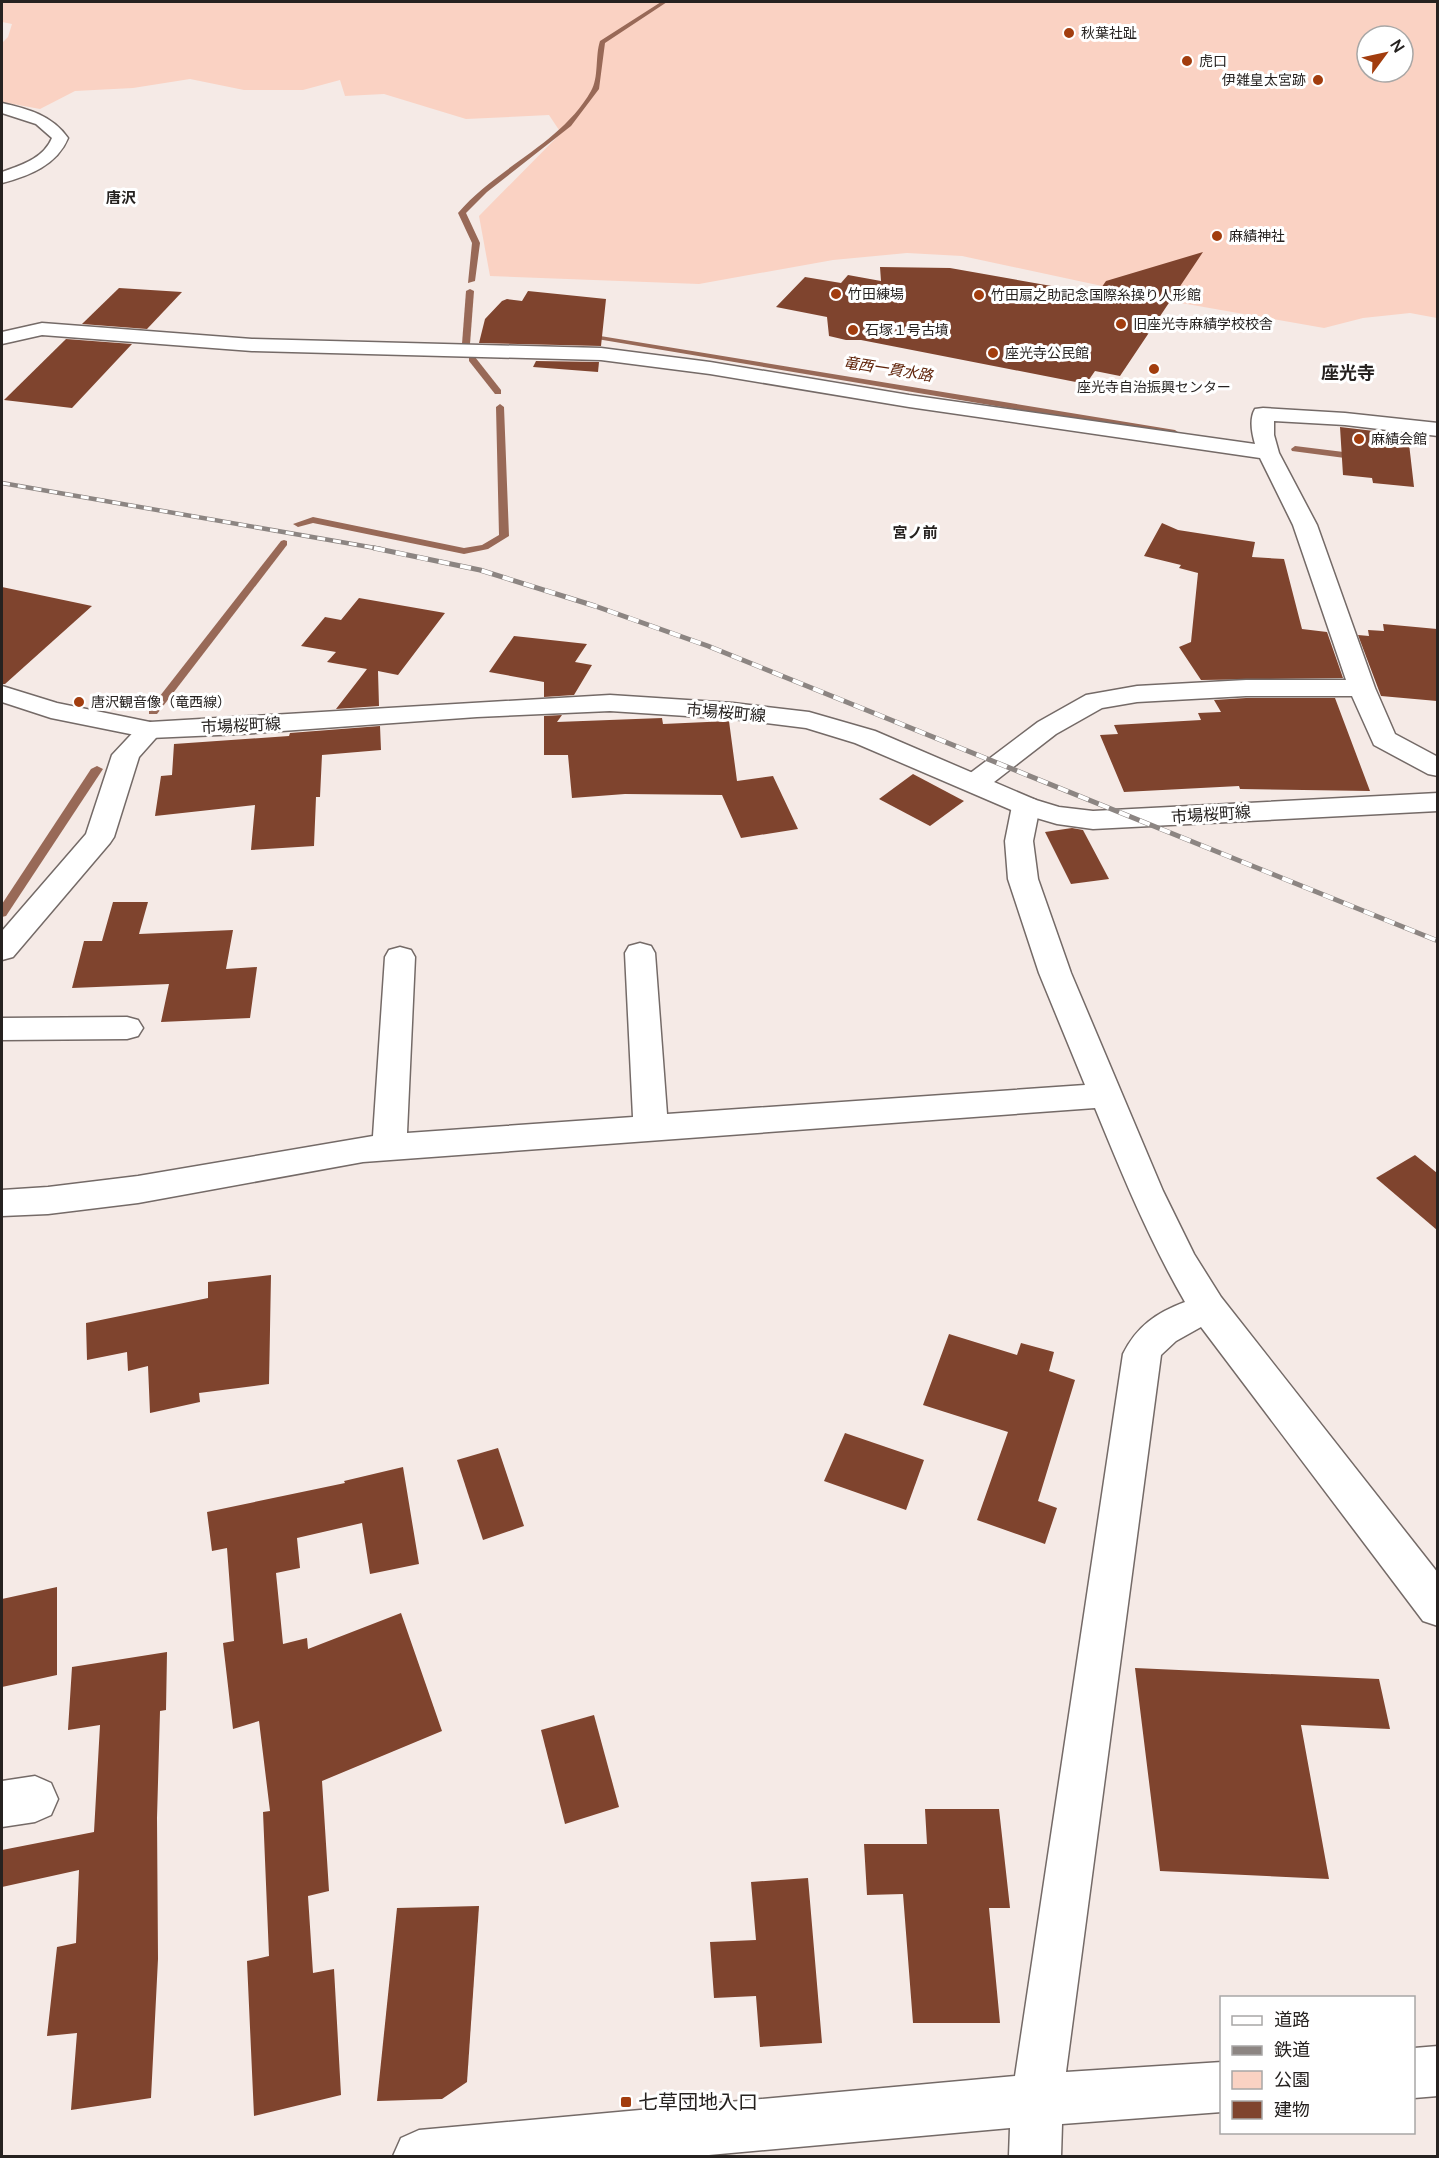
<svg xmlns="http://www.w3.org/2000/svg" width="1439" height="2158" viewBox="0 0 1439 2158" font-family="Manrope,'Noto Sans JP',sans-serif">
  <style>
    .green { fill: #fad2c3; fill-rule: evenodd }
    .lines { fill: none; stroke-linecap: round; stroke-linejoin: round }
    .stream { fill: #986957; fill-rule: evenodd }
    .building { fill: #7f442e }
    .minor-casing { stroke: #746a67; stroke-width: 3 }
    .major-casing { stroke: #746a67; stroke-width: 3 }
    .minor { fill: #fff; fill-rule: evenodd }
    .major { fill: #fff; fill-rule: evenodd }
    .rail-far1-casing { stroke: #8c8582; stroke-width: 4.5 }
    .rail-casing { stroke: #8c8582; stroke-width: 5 }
    .rail-far1 { stroke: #fff; stroke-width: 3; stroke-dasharray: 8; stroke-linecap: butt }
    .rail { stroke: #fff; stroke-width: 4; stroke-dasharray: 11; stroke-linecap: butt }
    .poi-dot { fill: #a23d0e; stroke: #fff; stroke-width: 2 }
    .labels { text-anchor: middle; stroke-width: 6; stroke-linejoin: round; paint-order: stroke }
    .far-poi-label { font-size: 14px; fill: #262220; stroke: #fff; text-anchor: start }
    .far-neighbourhood-label { font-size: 15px; font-weight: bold; fill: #262220; stroke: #fff }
    .far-water-label { font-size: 15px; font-style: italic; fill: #60240a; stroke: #fff }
    .street-label { font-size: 16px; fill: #262220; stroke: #fff }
    .far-district-label { font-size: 18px; font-weight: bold; fill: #262220; stroke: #fff }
    .near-poi-label { font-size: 20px; fill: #262220; stroke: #fff; text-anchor: start }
  </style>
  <rect width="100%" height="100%" fill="#f5eae6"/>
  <path class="green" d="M 2,2 L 1437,2 L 1437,318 L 1410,313 L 1363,318 L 1324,328 L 1181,303 L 962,256 L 907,253 L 833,260 L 699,284 L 490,276 L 479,216 L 561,133 L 549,115 L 466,119 L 384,94 L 345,96 L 340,80 L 303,90 L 244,90 L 190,79 L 133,88 L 75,91 L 40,109 L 2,102 L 2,43 L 8,37 L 12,24 L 2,22 ZM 1367,36 L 1403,36 L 1403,72 L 1367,72 Z"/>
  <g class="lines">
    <g class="stream">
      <path d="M 661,2 L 667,2 L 605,43 L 599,89 L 571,126 L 487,192 L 466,213 L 480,243 L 475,281 L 468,283 L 472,243 L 458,213 C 497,167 561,144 591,91 C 599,78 595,56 600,41 Z"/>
      <polygon points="470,289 474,291 470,344 466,346 462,344 466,291"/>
      <polygon points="588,334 1175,430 1179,433 1175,436 591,338 588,338"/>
      <polygon points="469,357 475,357 501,390 501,394 495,394 469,361"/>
      <polygon points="500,404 504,407 509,536 488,549 464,554 313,523 298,527 293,524 313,517 464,548 482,545 499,535 496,407"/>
      <polygon points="1295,446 1360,454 1365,457 1360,460 1292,451 1291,449"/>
      <polygon points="284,540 287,541 287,545 157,714 149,714 149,710 281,541"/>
      <polygon points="97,766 103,769 6,916 2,917 2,904 91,769"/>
    </g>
  </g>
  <g class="building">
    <polygon points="1203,252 1120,376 1095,371 1086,384 861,340 846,340 829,336 827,317 776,307 805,277 841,283 848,275 881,281 880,267 950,268 1097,294 1106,281"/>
    <polygon points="119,288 182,292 147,329 82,324"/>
    <polygon points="528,291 606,299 601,346 479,343 485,319 502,301 507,299 522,301"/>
    <polygon points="66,339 132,344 72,408 4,400"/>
    <polygon points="536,361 599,362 598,372 533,367"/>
    <polygon points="1340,427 1408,435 1414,487 1373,483 1372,478 1343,475"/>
    <polygon points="1162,523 1178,530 1255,542 1252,557 1284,559 1302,629 1327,632 1343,678 1201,680 1179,647 1191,642 1198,573 1179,568 1181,565 1144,556"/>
    <polygon points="2,587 92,606 5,684 2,684"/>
    <polygon points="359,598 445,613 398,675 378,671 379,706 336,709 367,669 327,662 336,652 301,646 325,617 341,620"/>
    <polygon points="1383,624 1437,629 1437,701 1381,696 1358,635 1369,636 1368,630 1384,631"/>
    <polygon points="514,636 587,644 575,662 592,665 574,695 544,697 544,682 489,672"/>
    <polygon points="1246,698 1335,698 1370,791 1240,789 1239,786 1124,792 1100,735 1118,734 1114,725 1201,720 1198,713 1221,712 1214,700"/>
    <polygon points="562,715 557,722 662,718 663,724 729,721 737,781 773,776 798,829 741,838 722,795 625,794 572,798 568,755 544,755 544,716"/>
    <polygon points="380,726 381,750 322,755 320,797 316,797 314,846 251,850 255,805 155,816 161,776 172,775 174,744 289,736 290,733"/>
    <polygon points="913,774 964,801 930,826 879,799"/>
    <polygon points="1072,828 1083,830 1109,879 1071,884 1045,832"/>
    <polygon points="113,902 148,902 139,934 233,930 226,969 257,967 250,1018 161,1022 169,984 72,988 84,941 102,941"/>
    <polygon points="1415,1155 1437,1173 1437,1230 1376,1178"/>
    <polygon points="271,1275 269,1384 199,1393 200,1402 150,1413 148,1366 128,1371 127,1352 87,1360 86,1323 208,1298 208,1282"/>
    <polygon points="949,1334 1017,1355 1021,1343 1054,1352 1049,1371 1075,1380 1038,1501 1057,1508 1045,1544 977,1520 1008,1432 923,1405"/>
    <polygon points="845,1433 924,1460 906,1510 824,1481"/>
    <polygon points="498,1448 524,1526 483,1540 457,1460"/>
    <polygon points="403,1467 419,1564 370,1574 362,1523 297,1538 300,1568 276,1573 283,1644 307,1638 308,1649 401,1613 442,1731 322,1781 329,1891 308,1896 313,1973 334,1969 341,2095 254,2116 247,1961 269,1956 263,1812 270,1811 259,1721 233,1729 223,1643 234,1641 227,1548 212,1551 207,1512 345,1483 344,1481"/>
    <polygon points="57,1587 57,1675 2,1687 2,1599"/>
    <polygon points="167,1652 166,1710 160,1711 157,1818 158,1959 151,2098 71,2110 77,2033 47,2036 57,1947 76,1943 79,1870 2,1887 2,1850 94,1832 100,1725 68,1730 72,1667"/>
    <polygon points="1135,1668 1379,1679 1390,1729 1301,1725 1329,1879 1160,1871"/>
    <polygon points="594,1715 619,1807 565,1824 541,1730"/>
    <polygon points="925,1809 999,1809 1010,1908 989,1908 1000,2023 913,2023 903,1894 867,1895 864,1844 927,1844"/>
    <polygon points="808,1878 822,2043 760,2047 756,1996 714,1998 710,1942 756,1940 751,1882"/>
    <polygon points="479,1906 467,2082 442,2099 377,2101 397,1908"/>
  </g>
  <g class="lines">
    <defs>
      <g id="minor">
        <path d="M 2,103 C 28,109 52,115 68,138 C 57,165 29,176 2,183 L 2,172 C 21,165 43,159 52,138 L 36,124 L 2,113 Z"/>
        <path d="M 42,323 L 252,339 L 601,348 L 710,362 L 909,395 L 1255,444 C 1252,434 1249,419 1255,409 L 1263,408 L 1345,413 L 1438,423 L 1438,436 L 1345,425 L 1274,421 L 1274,435 L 1279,453 L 1317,525 L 1375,688 L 1395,734 L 1438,757 L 1438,776 L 1428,774 L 1374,745 L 1352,696 L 1246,696 L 1137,702 L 1102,708 L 1056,734 L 985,789 L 975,791 L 965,789 L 961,783 L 965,777 L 1038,722 L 1086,695 L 1137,686 L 1246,680 L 1346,680 L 1293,525 L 1260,458 L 909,407 L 710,374 L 601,360 L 252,351 L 42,335 L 2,344 L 2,332 Z"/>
        <polygon points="150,722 159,724 163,730 139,757 114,837 110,843 13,957 2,960 2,931 86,834 112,755 141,724"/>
        <path d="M 1026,797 L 1036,800 L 1040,806 L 1033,841 L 1038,879 L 1071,973 L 1163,1191 L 1194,1254 L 1221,1297 L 1438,1573 L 1438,1626 L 1423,1621 L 1201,1327 L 1176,1341 L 1161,1355 L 1066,2072 L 1222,2062 L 1222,2112 L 1062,2124 L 1061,2156 L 1009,2156 L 1010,2128 L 698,2156 L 393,2156 L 401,2138 L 419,2130 L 1015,2076 L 1123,1354 C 1137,1326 1156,1313 1185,1302 C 1149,1240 1122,1174 1095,1108 L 363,1162 L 138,1203 L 48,1214 L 2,1216 L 2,1190 L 48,1187 L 138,1176 L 373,1136 L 385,957 L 389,950 L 400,947 L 411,950 L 415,957 L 407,1133 L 633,1117 L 625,953 L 629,946 L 640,943 L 651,946 L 655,953 L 667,1114 L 1085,1085 L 1039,973 L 1008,879 L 1005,841 L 1012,806 L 1016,800 Z"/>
        <polygon points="127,1017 138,1020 143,1028 138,1036 127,1039 2,1040 2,1018"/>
        <polygon points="35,1776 51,1783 58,1799 51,1815 35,1822 2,1827 2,1781"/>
        <polygon points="1438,2046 1438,2096 1414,2098 1414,2048"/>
      </g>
      <polygon id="major" points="2,686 57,703 150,722 610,695 733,703 809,712 875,731 1036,800 1059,807 1093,811 1438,793 1438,811 1093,829 1057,824 1016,812 855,743 806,728 733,719 610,711 477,717 241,734 150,738 51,718 2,702"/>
    </defs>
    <use href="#minor" class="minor-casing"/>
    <use href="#major" class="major-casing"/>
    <use href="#minor" class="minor"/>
    <use href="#major" class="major"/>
    <defs>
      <polyline id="rail-far1" points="2,483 381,549"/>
      <polyline id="rail" points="374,548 480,570 595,606 708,646 1438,941"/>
    </defs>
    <use href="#rail-far1" class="rail-far1-casing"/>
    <use href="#rail" class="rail-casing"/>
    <use href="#rail-far1" class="rail-far1"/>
    <use href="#rail" class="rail"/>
  </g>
  <g class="poi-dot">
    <circle cx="1069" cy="33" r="6"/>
    <circle cx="1187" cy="61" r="6"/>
    <circle cx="1318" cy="80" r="6"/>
    <circle cx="1217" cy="236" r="6"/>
    <circle cx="836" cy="294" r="6"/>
    <circle cx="979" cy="295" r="6"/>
    <circle cx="1121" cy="324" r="6"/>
    <circle cx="853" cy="330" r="6"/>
    <circle cx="993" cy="353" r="6"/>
    <circle cx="1154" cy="369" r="6"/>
    <circle cx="1359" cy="439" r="6"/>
    <circle cx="79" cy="702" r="6"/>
    <rect x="620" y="2096" width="12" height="12" rx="3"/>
  </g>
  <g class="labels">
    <g class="far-poi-label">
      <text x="1081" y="38">秋葉社趾</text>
      <text x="1199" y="66">虎口</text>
      <text x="1306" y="85" text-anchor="end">伊雑皇太宮跡</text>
      <text x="1229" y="241">麻績神社</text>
      <text x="848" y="299">竹田練場</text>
      <text x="991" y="300">竹田扇之助記念国際糸操り人形館</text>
      <text x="1133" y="329">旧座光寺麻績学校校舎</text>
      <text x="865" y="335">石塚１号古墳</text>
      <text x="1005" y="358">座光寺公民館</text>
      <text x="1154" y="392" text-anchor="middle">座光寺自治振興センター</text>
      <text x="1371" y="444">麻績会館</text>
      <text x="91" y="707">唐沢観音像（竜西線）</text>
    </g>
    <g class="far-neighbourhood-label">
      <text x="121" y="203">唐沢</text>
      <text x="915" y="538">宮ノ前</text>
    </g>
    <g class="far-water-label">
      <text transform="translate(888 369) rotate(9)" y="5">竜西一貫水路</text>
    </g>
    <g class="street-label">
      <text transform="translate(726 712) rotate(5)" y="6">市場桜町線</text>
      <text transform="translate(241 725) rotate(-3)" y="6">市場桜町線</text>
      <text transform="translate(1211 814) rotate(-4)" y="6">市場桜町線</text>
    </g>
    <g class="far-district-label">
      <text x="1348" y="379">座光寺</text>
    </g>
    <g class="near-poi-label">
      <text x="638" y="2109">七草団地入口</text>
    </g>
  </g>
  <rect width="1439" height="2158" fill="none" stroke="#262220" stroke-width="6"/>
  <rect x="1220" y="1996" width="195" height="138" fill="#ffffff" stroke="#a8a7a6" stroke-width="1.5"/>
  <rect x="1232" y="2016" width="30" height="9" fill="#ffffff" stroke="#a8a7a6" stroke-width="1.5"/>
  <text x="1274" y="2026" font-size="18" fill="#262220">道路</text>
  <rect x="1232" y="2046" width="30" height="9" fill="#8c8582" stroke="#a8a7a6" stroke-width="1.5"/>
  <text x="1274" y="2056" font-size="18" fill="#262220">鉄道</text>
  <rect x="1232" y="2071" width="30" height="18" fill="#fad2c3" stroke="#a8a7a6" stroke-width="1.5"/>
  <text x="1274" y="2086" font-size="18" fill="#262220">公園</text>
  <rect x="1232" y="2101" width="30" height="18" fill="#7f442e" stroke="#a8a7a6" stroke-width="1.5"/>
  <text x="1274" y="2116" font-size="18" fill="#262220">建物</text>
  <g transform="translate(1385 54) rotate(57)"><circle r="28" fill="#ffffff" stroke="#a8a7a6" stroke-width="1.5"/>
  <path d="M0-4.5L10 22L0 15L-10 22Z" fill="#a23d0e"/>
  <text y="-9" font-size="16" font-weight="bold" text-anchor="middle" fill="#262220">N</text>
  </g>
</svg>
